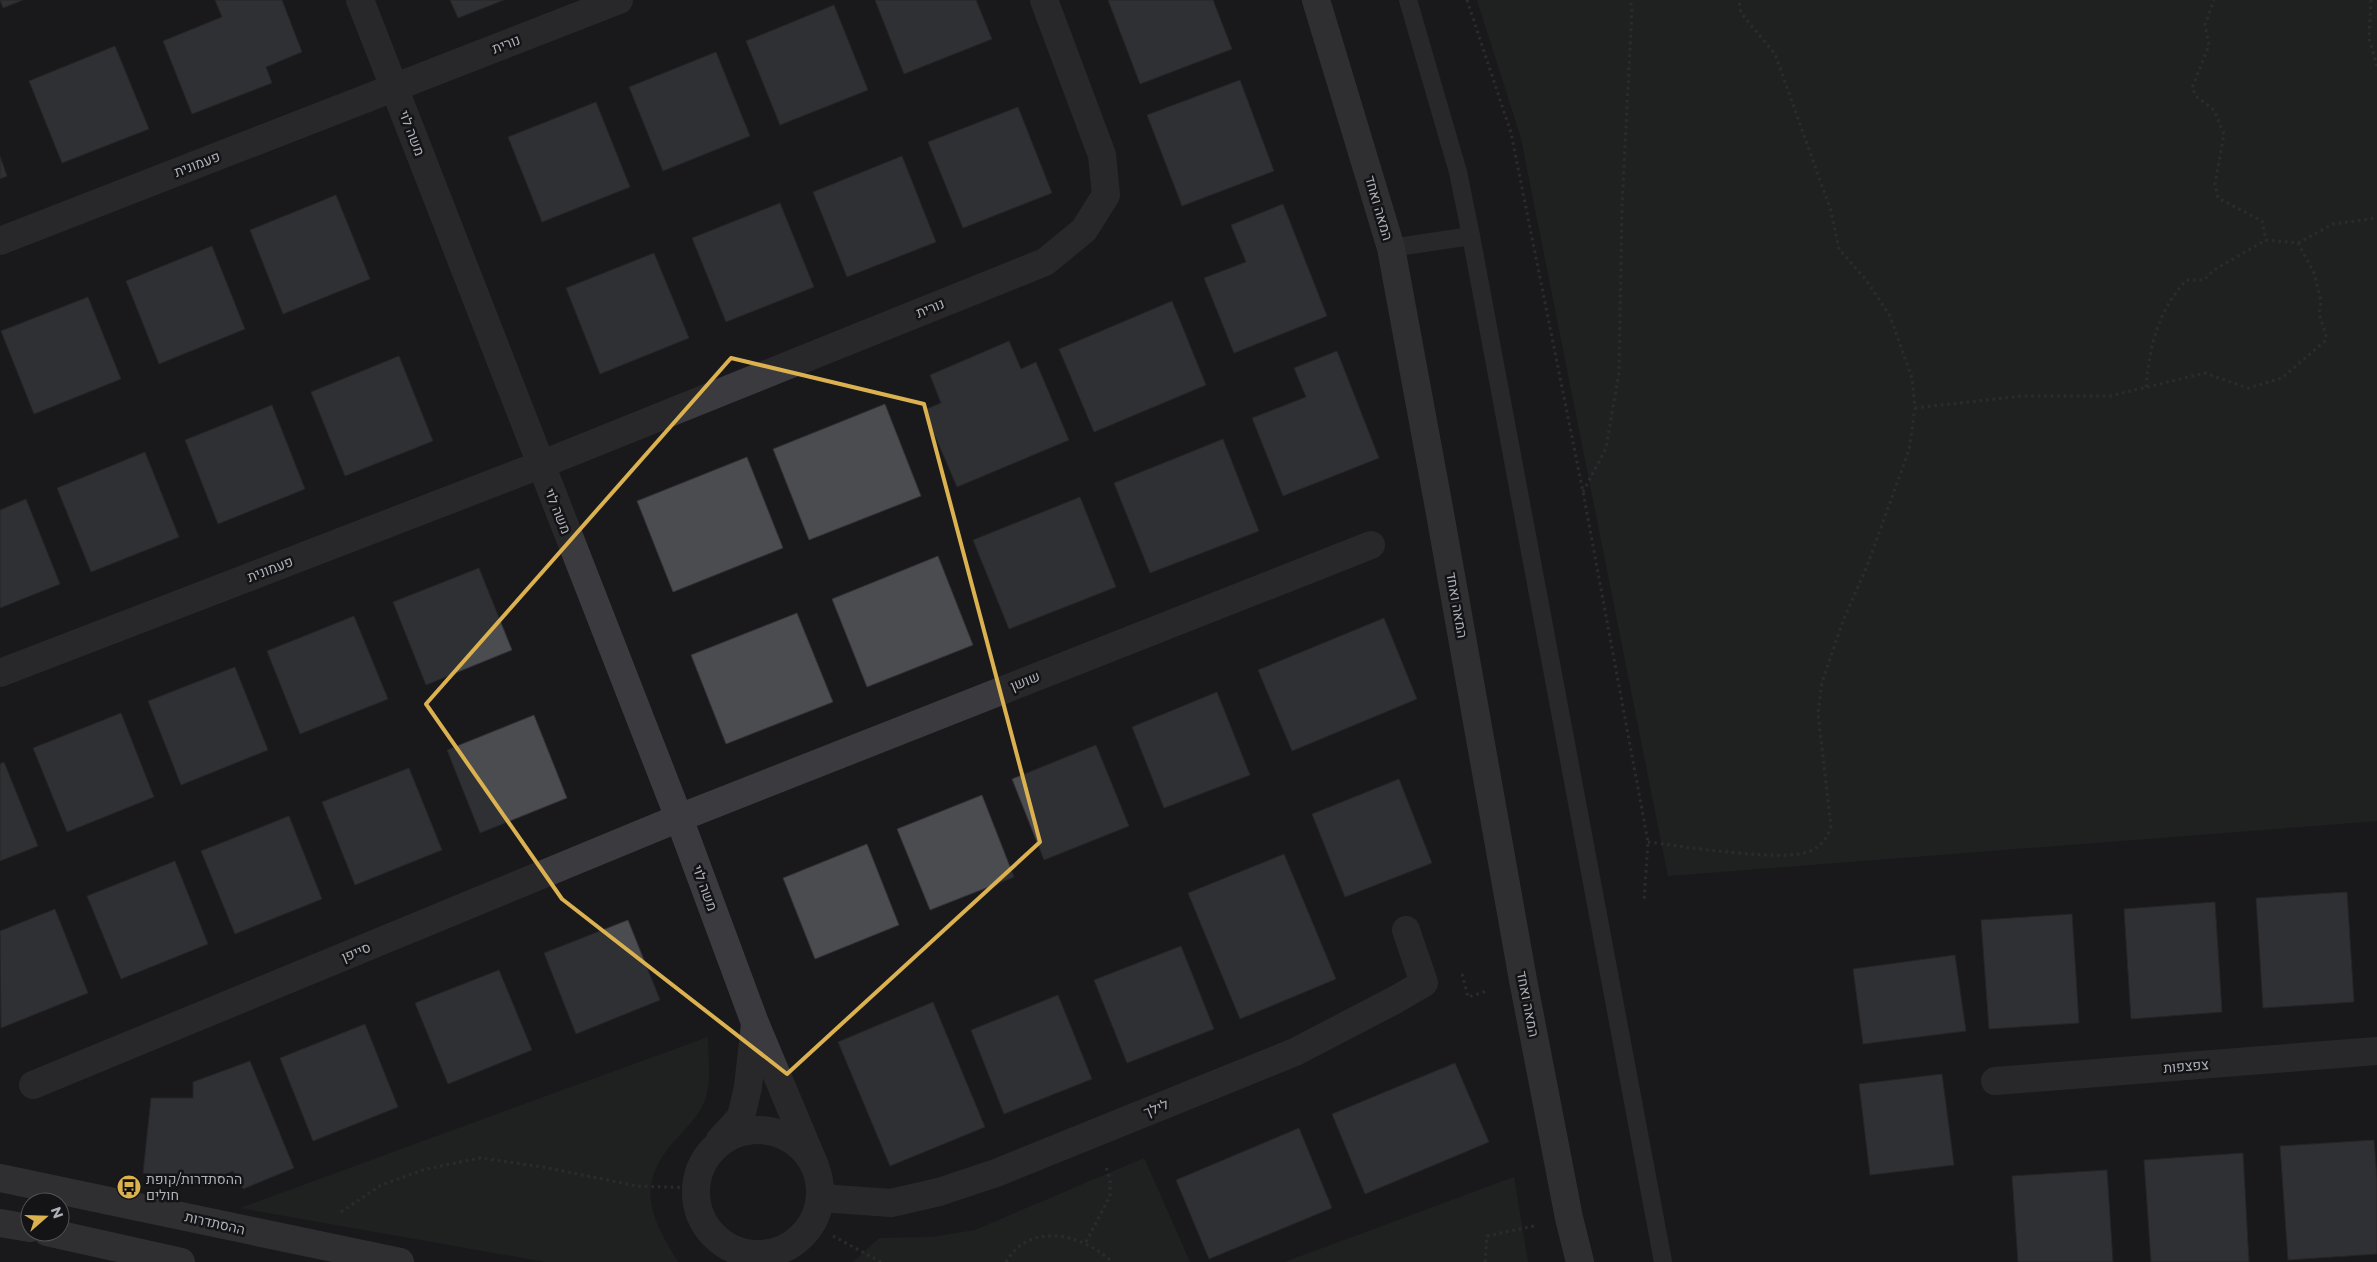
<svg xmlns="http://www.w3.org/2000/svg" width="2377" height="1262" viewBox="0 0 2377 1262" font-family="Montserrat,Heebo,sans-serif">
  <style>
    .green { fill: #262c27 }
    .building { fill: #4b4c50; stroke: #333337 }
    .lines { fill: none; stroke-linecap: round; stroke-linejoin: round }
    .path { stroke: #414246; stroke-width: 3; stroke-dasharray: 2.5 4; stroke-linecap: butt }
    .lane { stroke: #3b3b3f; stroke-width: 18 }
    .street { stroke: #3b3b3f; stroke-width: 28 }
    .secondary { stroke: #494a4f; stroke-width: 28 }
    .marked { fill: none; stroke: #dcb250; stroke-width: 4; stroke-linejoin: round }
    .labels { text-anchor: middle; stroke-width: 5; stroke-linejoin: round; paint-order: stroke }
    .street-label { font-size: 14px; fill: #adb0b9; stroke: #141416 }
    .poi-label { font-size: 14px; fill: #adb0b9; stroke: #141416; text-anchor: start }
  </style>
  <rect width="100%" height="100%" fill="#19191b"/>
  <g class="green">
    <polygon points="1477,0 2377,0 2377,821 1668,876 1521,138"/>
    <path d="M 708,1037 C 708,1057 712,1083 704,1102 C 696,1121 682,1131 669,1147 C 635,1191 653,1220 678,1262 L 546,1262 L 240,1208 Z"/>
    <polygon points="1144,1158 1190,1262 853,1262 879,1238 932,1237 975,1230"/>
    <polygon points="1514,1177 1528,1262 1285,1262"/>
  </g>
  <g class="building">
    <polygon points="0,0 23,0 3,8"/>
    <polygon points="215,0 282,0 302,52 266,67 272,83 192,114 163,41 222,17"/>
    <polygon points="450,0 504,0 458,18"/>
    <polygon points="875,0 976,0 992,39 904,74"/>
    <polygon points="1108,0 1213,0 1232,49 1140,84"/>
    <polygon points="834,5 868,90 780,125 746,41"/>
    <polygon points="115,46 149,129 62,163 29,81"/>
    <polygon points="716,52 750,136 663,171 629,87"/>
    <polygon points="1240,80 1274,171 1182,206 1147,115"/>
    <polygon points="596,102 630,187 542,222 508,137"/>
    <polygon points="1018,107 1052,193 963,228 928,142"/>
    <polygon points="0,156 7,176 0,179"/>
    <polygon points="902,156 936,242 847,277 813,192"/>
    <polygon points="336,195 370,279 283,314 250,230"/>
    <polygon points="780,203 814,287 726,322 692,238"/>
    <polygon points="1283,204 1327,316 1234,353 1204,278 1246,262 1231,225"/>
    <polygon points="212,246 245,329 159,364 126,281"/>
    <polygon points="654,253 689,338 600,374 566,288"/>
    <polygon points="88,297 121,379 34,414 1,331"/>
    <polygon points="1172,301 1206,385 1094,432 1059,349"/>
    <polygon points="1009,341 1021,369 1036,362 1069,440 957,487 924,410 941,403 930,375"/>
    <polygon points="1337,351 1379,458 1283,496 1252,418 1306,397 1294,368"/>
    <polygon points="399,356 433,441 345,476 311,392"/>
    <polygon points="885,404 921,496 809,540 773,449"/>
    <polygon points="272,405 305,489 218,524 185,440"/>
    <polygon points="1223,439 1259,531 1150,573 1114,483"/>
    <polygon points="145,452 179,537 91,572 57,488"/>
    <polygon points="747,457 783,548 673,592 637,501"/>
    <polygon points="1080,497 1116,587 1009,629 973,540"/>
    <polygon points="26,499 60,584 0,608 0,510"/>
    <polygon points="938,556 973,645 867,687 832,599"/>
    <polygon points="479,568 512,650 426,685 393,602"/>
    <polygon points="797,613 833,702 726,744 691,655"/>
    <polygon points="354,616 388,699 300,734 267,651"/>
    <polygon points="1384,618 1417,699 1292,751 1258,670"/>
    <polygon points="235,667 268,750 181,785 148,701"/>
    <polygon points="1217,692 1250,775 1164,808 1132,727"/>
    <polygon points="121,713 154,797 67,832 33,748"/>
    <polygon points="534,715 567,798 480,833 447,750"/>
    <polygon points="1096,745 1129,826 1044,860 1012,779"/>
    <polygon points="4,762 38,846 0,861 0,764"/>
    <polygon points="409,768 442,850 355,885 322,802"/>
    <polygon points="1399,779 1432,863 1345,897 1312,814"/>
    <polygon points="982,795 1014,877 930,910 897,829"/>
    <polygon points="289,816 322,899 235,934 201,851"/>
    <polygon points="867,844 899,925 815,959 783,878"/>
    <polygon points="1284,854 1336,979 1240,1019 1188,893"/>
    <polygon points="175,861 208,944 121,979 87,896"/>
    <polygon points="2347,892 2354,1002 2263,1008 2256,898"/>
    <polygon points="2215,902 2222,1012 2131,1019 2124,909"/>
    <polygon points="55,909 88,993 1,1028 0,931"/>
    <polygon points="2072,914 2079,1023 1989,1029 1981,920"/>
    <polygon points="628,920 660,1000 576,1034 544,953"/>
    <polygon points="1181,946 1214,1029 1127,1063 1094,980"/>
    <polygon points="1955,955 1966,1031 1863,1044 1853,969"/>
    <polygon points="499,970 532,1050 448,1084 415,1003"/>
    <polygon points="1058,995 1092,1079 1004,1114 971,1030"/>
    <polygon points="933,1002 985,1127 890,1166 838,1042"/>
    <polygon points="365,1024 398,1107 313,1141 280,1058"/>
    <polygon points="250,1061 294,1168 243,1189 233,1171 201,1185 143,1173 151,1098 193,1098 193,1082"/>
    <polygon points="1455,1063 1489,1142 1365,1194 1332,1114"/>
    <polygon points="1942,1074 1954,1165 1870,1175 1859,1084"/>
    <polygon points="1299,1128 1332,1208 1209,1259 1176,1180"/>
    <polygon points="2374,1140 2377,1179 2377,1254 2288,1260 2280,1146"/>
    <polygon points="2243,1153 2249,1262 2151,1262 2144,1160"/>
    <polygon points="2107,1170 2113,1262 2018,1262 2012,1176"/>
  </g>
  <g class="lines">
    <g class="path">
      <polyline points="1467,0 1511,133 1583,492 1648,842 1644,901"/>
      <polyline points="2371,0 2369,38 2377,66"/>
      <polyline points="2298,243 2333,224 2377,218"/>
      <path d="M 2146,387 C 2150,344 2157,314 2186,280 L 2204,280 L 2214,270 L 2266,240"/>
      <polyline points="1915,408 2022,396 2110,396 2205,373 2248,388 2282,378 2325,341 2326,335 2319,314 2321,301 2314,273 2298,243 2266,240 2262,221 2218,198 2215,184 2224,134 2214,110 2197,97 2192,88 2209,45 2205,25 2214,0"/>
      <polyline points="1583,492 1606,448 1619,373 1622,206 1632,9 1630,0"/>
      <path d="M 1648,842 C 1681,846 1785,863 1810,851 C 1822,845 1827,839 1831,826 L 1818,713 L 1822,682 L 1843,621 L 1867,566 L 1909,450 L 1915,408 L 1912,378 L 1890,316 L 1866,280 L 1839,249 L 1831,211 L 1775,54 L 1741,13 L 1739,0"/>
      <polyline points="1462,974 1468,997 1487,991"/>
      <polyline points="341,1212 381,1185 426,1169 480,1158 543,1167 637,1186 696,1188"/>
      <polyline points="833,1236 881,1262"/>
      <polyline points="1086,1242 1110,1196 1110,1179 1106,1167"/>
      <path d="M 1006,1262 C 1030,1220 1084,1235 1112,1262"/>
      <polyline points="1485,1262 1487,1236 1534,1226"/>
    </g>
    <g class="lane">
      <polyline points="1408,0 1458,172 1471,236 1663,1262"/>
      <polyline points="1391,248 1471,236"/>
    </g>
    <g class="street">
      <polyline points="360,0 679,818 755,1023 815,1166"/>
      <polyline points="0,241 619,0"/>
      <polyline points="0,673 540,465 1045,262 1084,230 1106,195 1102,155 1044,0"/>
      <polyline points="1995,1081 2377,1051"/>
      <polyline points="33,1085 679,818 1371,545"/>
      <circle cx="758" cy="1192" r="62"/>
      <polyline points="720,1140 741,1117 748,1087 755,1024"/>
      <polyline points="821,1198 891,1203 939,1192 996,1173 1295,1052 1395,1000 1424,983 1406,930"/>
    </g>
    <g class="secondary">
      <polyline points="1316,0 1391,248 1439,508 1523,980 1569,1218 1580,1262"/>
      <polyline points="0,1178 400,1262"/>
      <polyline points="0,1223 30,1228"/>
      <polyline points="47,1232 181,1262"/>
    </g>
  </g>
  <path d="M0 0H2377V1262H0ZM 731,358 L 924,404 L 1040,842 L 787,1074 L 562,899 L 426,704 Z" fill="#19191b" fill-opacity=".55" fill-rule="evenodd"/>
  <path class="marked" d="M 731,358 L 924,404 L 1040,842 L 787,1074 L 562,899 L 426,704 Z"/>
  <defs>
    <symbol id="bus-disc" viewBox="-11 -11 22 22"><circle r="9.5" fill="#dcb250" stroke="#141416"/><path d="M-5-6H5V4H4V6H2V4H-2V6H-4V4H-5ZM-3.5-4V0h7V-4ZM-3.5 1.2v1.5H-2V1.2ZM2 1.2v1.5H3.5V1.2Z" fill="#111"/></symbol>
  </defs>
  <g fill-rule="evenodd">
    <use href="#bus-disc" x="115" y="1173" width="28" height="28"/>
  </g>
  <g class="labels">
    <g class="street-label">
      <text transform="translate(506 44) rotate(-21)" y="5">נורית</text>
      <text transform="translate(412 133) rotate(69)" y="5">משה לוי</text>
      <text transform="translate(197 164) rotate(-21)" y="5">פעמונית</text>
      <text transform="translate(1379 208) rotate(74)" y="5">המאה ואחד</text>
      <text transform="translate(930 308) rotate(-22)" y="5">נורית</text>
      <text transform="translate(558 511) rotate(68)" y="5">משה לוי</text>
      <text transform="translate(270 569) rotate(-21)" y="5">פעמונית</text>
      <text transform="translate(1457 605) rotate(80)" y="5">המאה ואחד</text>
      <text transform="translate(1025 681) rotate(-22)" y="5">שושן</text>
      <text transform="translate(705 888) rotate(70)" y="5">משה לוי</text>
      <text transform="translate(356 952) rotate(-22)" y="5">סייפן</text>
      <text transform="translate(1528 1004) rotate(79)" y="5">המאה ואחד</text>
      <text transform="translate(2186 1066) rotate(-5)" y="5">צפצפות</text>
      <text transform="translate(1156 1108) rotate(-22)" y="5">לילך</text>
      <text transform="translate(215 1223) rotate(13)" y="5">ההסתדרות</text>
    </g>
    <g class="poi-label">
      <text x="146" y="1184">ההסתדרות/קופת<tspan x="146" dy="16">חולים</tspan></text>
    </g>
  </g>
  <g transform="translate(45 1217) rotate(70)"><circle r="24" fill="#141416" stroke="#515257"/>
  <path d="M0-4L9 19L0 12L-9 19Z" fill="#dcb250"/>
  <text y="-8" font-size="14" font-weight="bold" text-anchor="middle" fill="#adb0b9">N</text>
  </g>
</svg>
